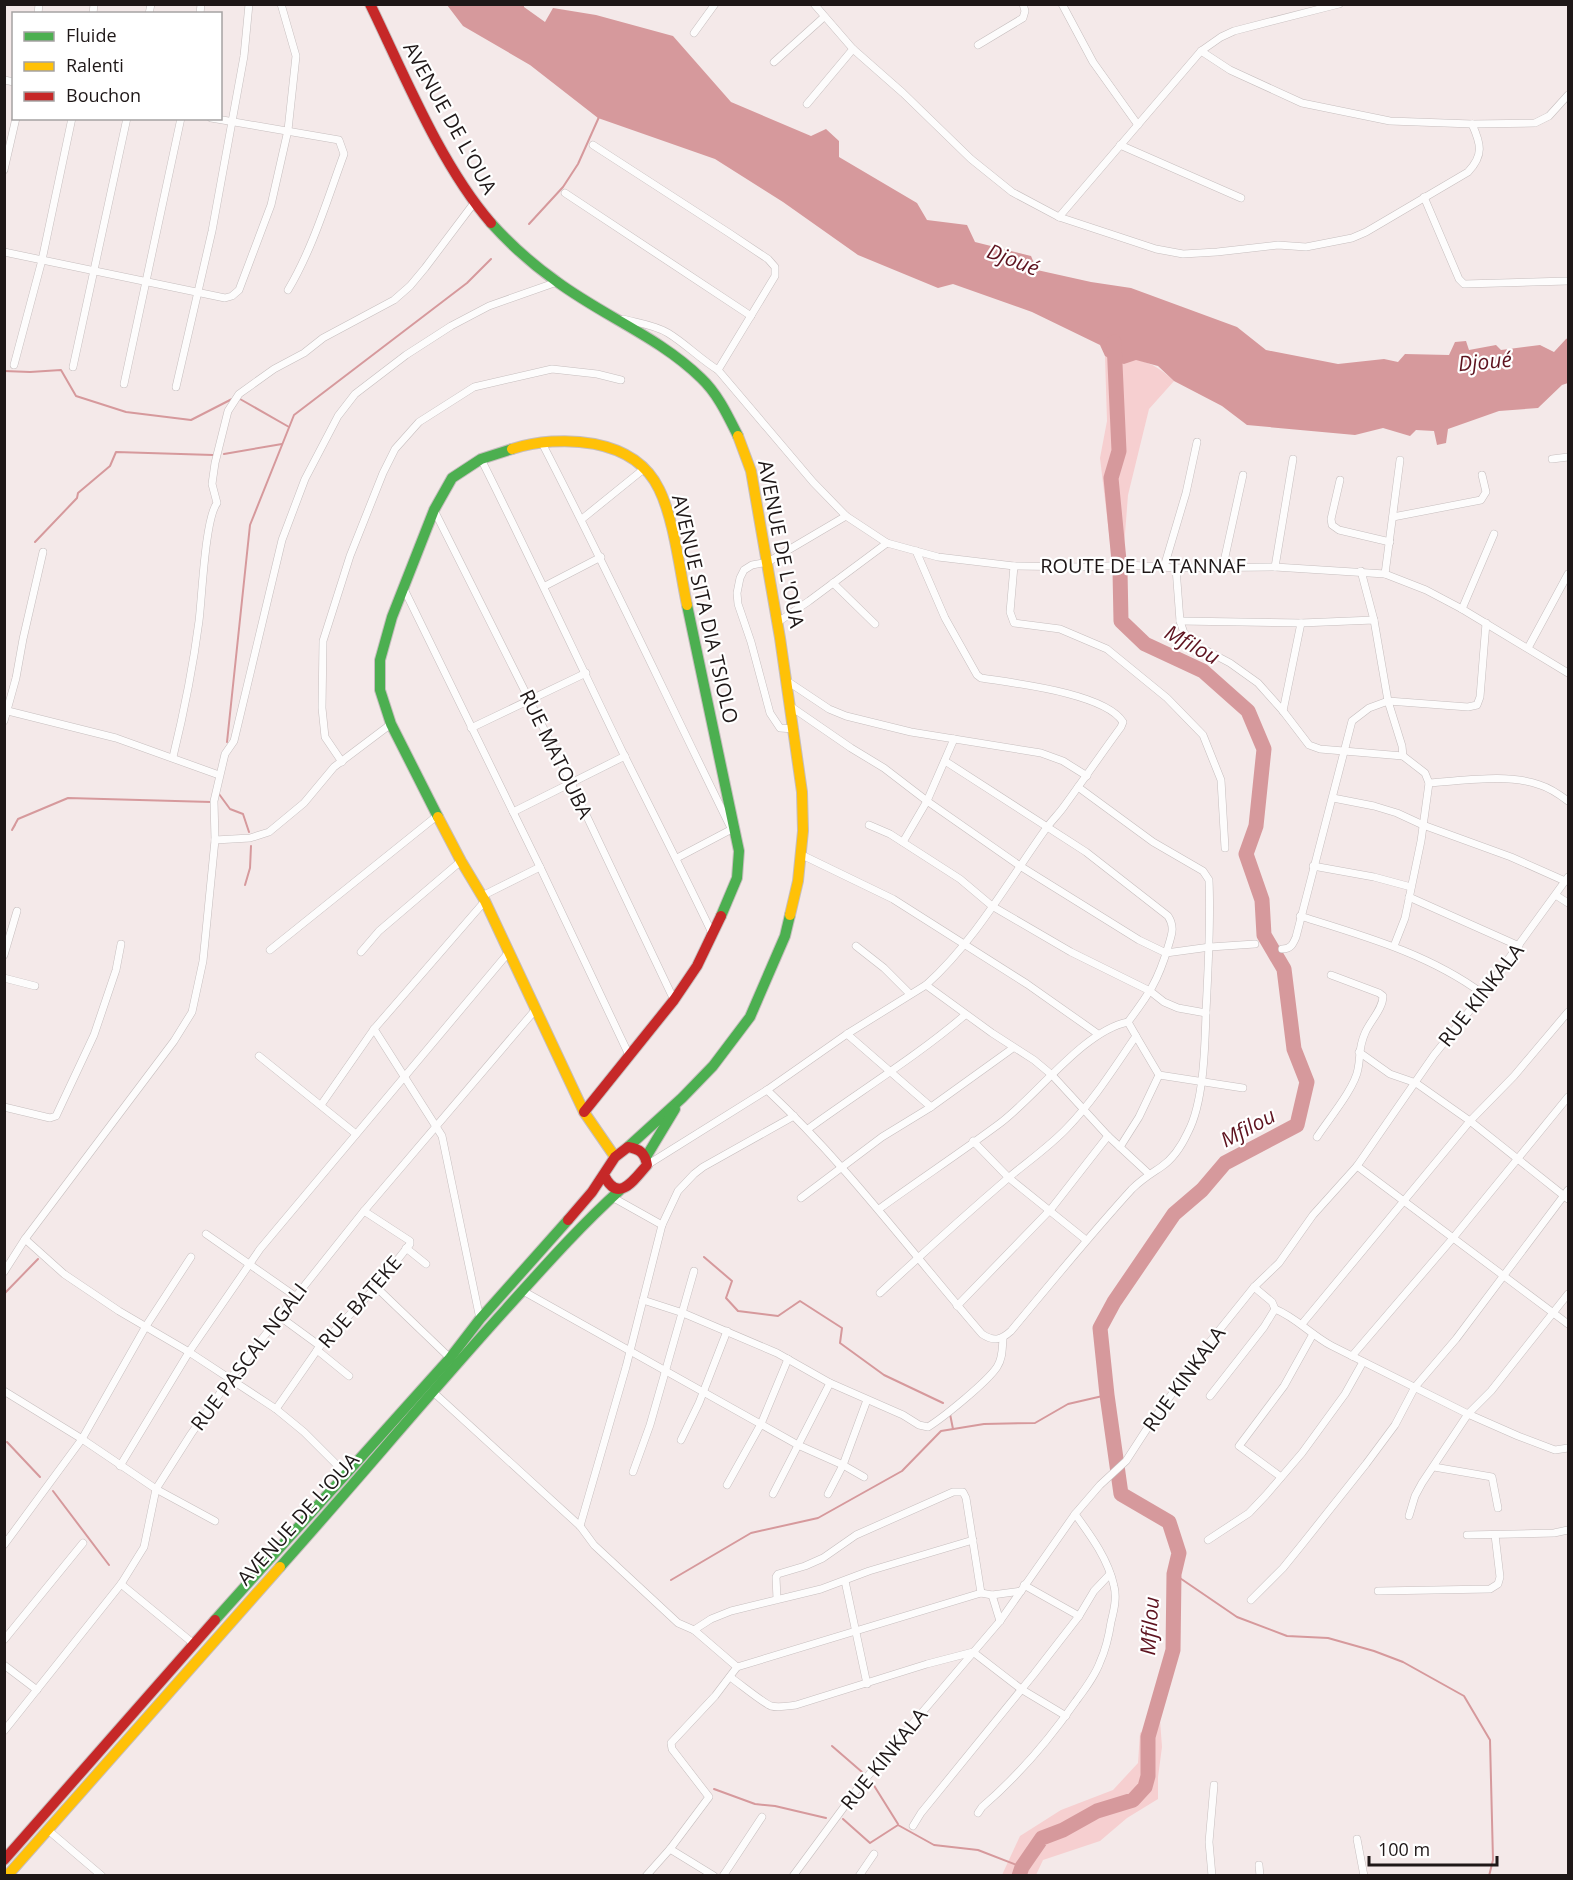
<svg xmlns="http://www.w3.org/2000/svg" width="1573" height="1880" viewBox="0 0 1573 1880" font-family="'Open Sans',sans-serif">
  <style>
    .green { fill: #f6cfd0 }
    .water { fill: #d6999c }
    .lines { fill: none; stroke-linecap: round; stroke-linejoin: round }
    .stream { stroke: #d6999c; stroke-width: 2 }
    .river { stroke: #d6999c; stroke-width: 15 }
    .street-casing { stroke: #c6bebe; stroke-width: 8 }
    .fast-casing { stroke: #c6bebe; stroke-width: 12 }
    .slow-casing { stroke: #c6bebe; stroke-width: 12 }
    .jam-casing { stroke: #c6bebe; stroke-width: 12 }
    .street { stroke: #fdfcfc; stroke-width: 7 }
    .fast { stroke: #4caf50; stroke-width: 10 }
    .slow { stroke: #ffc107; stroke-width: 10 }
    .jam { stroke: #c62828; stroke-width: 10 }
    .labels { text-anchor: middle; stroke-width: 4.5; stroke-linejoin: round; paint-order: stroke }
    .street-label { font-size: 20px; fill: #1e1717; stroke: #fff }
    .water-label { font-size: 21px; font-style: italic; fill: #5e131f; stroke: #fff }
  </style>
  <rect width="100%" height="100%" fill="#f4e9e9"/>
  <g class="green">
    <path d="M 1105,356 C 1119,365 1122,358 1137,360 C 1153,363 1163,371 1174,381 L 1149,409 L 1128,495 L 1123,560 L 1112,559 L 1100,458 L 1107,421 Z"/>
    <polygon points="1160,1720 1162,1747 1158,1777 1158,1799 1127,1818 1100,1841 1043,1860 1036,1875 1002,1875 1020,1836 1061,1810 1113,1790 1138,1763 1140,1733"/>
  </g>
  <polygon class="water" points="447,5 524,5 524,7 545,22 553,8 596,15 673,36 731,102 811,136 826,129 839,141 839,157 917,203 927,220 967,225 975,242 1031,256 1037,270 1091,282 1131,288 1237,327 1266,350 1338,364 1384,359 1398,362 1405,354 1449,355 1455,342 1466,341 1469,350 1496,345 1501,350 1540,345 1554,352 1566,339 1568,338 1568,383 1562,385 1538,408 1499,411 1448,429 1446,443 1437,445 1434,431 1416,430 1410,436 1383,428 1355,435 1247,425 1222,406 1174,381 1158,366 1136,360 1124,364 1115,362 1105,356 1100,345 1032,312 953,284 938,288 858,255 783,202 715,159 598,118 530,65 463,26"/>
  <g class="lines">
    <g class="stream">
      <polyline points="529,224 563,187 578,164 599,117"/>
      <polyline points="4,371 30,372 61,370 76,396 126,412 191,420 232,399"/>
      <polyline points="240,399 289,427"/>
      <polyline points="224,454 282,444"/>
      <polyline points="35,542 77,498 78,493 110,466 116,452 213,455"/>
      <polyline points="227,742 250,525 294,415 467,283 491,259"/>
      <polyline points="219,792 219,794 230,809 243,814 249,832"/>
      <polyline points="15,825 12,830 18,819 68,798 211,802"/>
      <polyline points="245,885 250,868 251,846"/>
      <polyline points="704,1257 732,1281 726,1298 738,1311 778,1316 800,1301 842,1328 840,1343 884,1375 943,1403"/>
      <polyline points="4,1294 38,1259"/>
      <polyline points="950,1414 953,1429"/>
      <polyline points="7,1442 40,1477"/>
      <polyline points="53,1491 109,1565"/>
      <polyline points="1174,1574 1237,1617 1287,1636 1328,1638 1374,1651 1403,1662 1464,1696 1490,1740 1493,1860 1489,1876"/>
      <polyline points="671,1580 751,1533 818,1518 902,1471 941,1431 984,1424 1035,1423 1068,1404 1107,1395"/>
      <polyline points="832,1746 862,1772"/>
      <polyline points="873,1784 898,1824"/>
      <polyline points="714,1789 755,1804 775,1806 826,1818"/>
      <polyline points="843,1819 870,1843 898,1825 934,1845 978,1850 1022,1867"/>
    </g>
    <polyline class="river" points="1019,1876 1022,1867 1042,1838 1063,1830 1097,1811 1133,1800 1145,1787 1148,1776 1148,1737 1173,1650 1174,1574 1179,1553 1169,1522 1121,1494 1107,1395 1100,1328 1114,1302 1174,1214 1202,1190 1225,1163 1297,1125 1307,1082 1294,1049 1284,969 1264,935 1262,900 1246,854 1256,826 1264,749 1248,711 1203,671 1145,644 1121,621 1120,571 1111,478 1119,451 1114,342"/>
    <defs>
      <g id="street">
        <path d="M 814,4 L 853,49 L 903,93 L 971,159 L 1012,192 L 1059,217 L 1156,249 L 1183,254 L 1217,252 L 1278,245 L 1306,247 L 1352,238 L 1366,232 L 1468,172 C 1484,155 1481,144 1472,124"/>
        <polyline points="1062,4 1093,62 1138,125"/>
        <polyline points="38,14 39,4"/>
        <polyline points="93,14 94,4"/>
        <polyline points="149,14 151,4"/>
        <polyline points="200,14 201,4"/>
        <polyline points="694,33 715,4"/>
        <polyline points="978,45 1023,18 1025,11 1023,4"/>
        <polyline points="1201,51 1230,70 1302,103 1390,121 1472,124 1535,123 1549,116 1568,95"/>
        <polyline points="774,62 824,17"/>
        <polyline points="4,80 14,82"/>
        <polyline points="807,104 853,49"/>
        <path d="M 211,118 L 339,140 L 344,154 C 327,200 313,248 288,290"/>
        <polyline points="593,145 729,233 768,259 775,267 775,276 718,370"/>
        <polyline points="1120,145 1241,198"/>
        <polyline points="4,170 16,118"/>
        <polyline points="565,193 751,316"/>
        <polyline points="1424,197 1459,279 1464,284 1568,281"/>
        <polyline points="1059,217 1201,51 1221,37 1234,31 1339,4"/>
        <polyline points="4,252 225,298 232,296 239,290 271,205 288,130 296,56 281,4"/>
        <path d="M 623,319 C 638,323 655,325 668,333 C 686,344 700,359 718,370 L 813,482 L 846,516 L 887,543 L 938,557 L 1014,566 L 1084,567 L 1128,565 L 1176,568 L 1275,567 L 1385,574 L 1426,590 L 1462,609 L 1568,673"/>
        <polyline points="14,365 42,260 72,118"/>
        <polyline points="73,367 127,118"/>
        <polyline points="124,384 181,118"/>
        <polyline points="176,387 212,231 244,56 249,4"/>
        <path d="M 542,443 C 607,569 667,698 730,826"/>
        <path d="M 481,459 C 530,557 576,656 624,755 C 654,815 684,874 713,935"/>
        <polyline points="1552,459 1568,457"/>
        <polyline points="1340,480 1331,519 1332,525 1339,530 1390,542"/>
        <polyline points="434,510 571,783 674,1000"/>
        <polyline points="1393,517 1481,500 1486,492 1482,475"/>
        <polyline points="582,519 645,468"/>
        <polyline points="1014,566 1010,612 1014,623 1060,629 1107,649 1167,698 1203,735 1221,780 1225,848"/>
        <polyline points="1223,566 1243,475"/>
        <polyline points="1164,567 1186,493 1197,442"/>
        <polyline points="1275,567 1293,459"/>
        <polyline points="1176,568 1180,621 1184,633 1194,644 1230,663 1258,683 1283,711 1309,745 1320,749 1403,756 1425,773 1429,783 1421,841 1405,918 1394,946"/>
        <polyline points="1361,571 1374,620"/>
        <polyline points="1385,574 1400,460"/>
        <polyline points="833,583 875,624"/>
        <polyline points="545,586 601,557"/>
        <polyline points="403,587 540,867 629,1055"/>
        <polyline points="1462,609 1494,534"/>
        <polyline points="1180,621 1301,623 1374,620 1388,701 1468,707 1477,705 1480,697 1486,623"/>
        <polyline points="778,622 809,601 887,543"/>
        <polyline points="1528,648 1568,574"/>
        <polyline points="787,681 829,709 846,716 911,732 1041,753 1063,761 1087,776"/>
        <polyline points="790,706 851,748 884,768 927,801 1020,866 1139,940 1166,953 1210,947 1255,944"/>
        <polyline points="4,710 116,738 219,775"/>
        <polyline points="1283,711 1301,623"/>
        <polyline points="4,721 16,678 23,639 43,552"/>
        <polyline points="471,728 586,673"/>
        <polyline points="794,729 780,728 770,713 751,642 738,604 737,593 740,578 744,570 752,565 768,562 846,516"/>
        <path d="M 173,757 C 184,712 193,667 199,621 C 202,597 205,519 217,503 L 212,484 L 215,463 L 228,411 L 239,394 L 274,369 L 304,353 L 323,338 L 394,300 L 410,286 L 425,268 L 474,203"/>
        <polyline points="342,762 325,737 322,708 323,641 350,556 383,473 395,449 419,422 474,387 552,369 597,374 621,380"/>
        <path d="M 1429,783 C 1462,781 1509,773 1540,785 C 1550,788 1560,795 1568,801"/>
        <polyline points="1333,798 1374,806 1397,813 1423,825 1511,857 1565,881"/>
        <polyline points="513,812 625,756"/>
        <polyline points="869,825 890,834 960,879 992,906 1071,952 1150,991 1164,1002 1178,1008 1206,1013"/>
        <polyline points="215,840 250,838 269,832 304,803 334,767 391,724"/>
        <polyline points="903,842 927,801 954,739"/>
        <polyline points="802,855 893,899 1027,984 1098,1034"/>
        <polyline points="677,858 732,829"/>
        <polyline points="1313,866 1374,877 1411,887"/>
        <polyline points="482,896 540,867"/>
        <polyline points="1557,896 1568,903"/>
        <polyline points="1409,897 1519,946"/>
        <path d="M 1300,916 C 1364,936 1429,954 1483,994"/>
        <polyline points="856,946 884,968 910,994"/>
        <path d="M 1282,949 C 1291,949 1293,944 1296,937 L 1352,721 L 1369,708 L 1388,701 L 1402,746 L 1403,756"/>
        <polyline points="270,950 438,815"/>
        <polyline points="361,952 379,931 461,861"/>
        <polyline points="4,955 17,911"/>
        <polyline points="4,978 35,986"/>
        <polyline points="926,985 992,1033 1034,1060 1052,1075 1108,1136 1149,1174"/>
        <polyline points="374,1029 442,1136 480,1319"/>
        <polyline points="847,1034 931,1107"/>
        <polyline points="1136,1036 1159,1075 1243,1088"/>
        <polyline points="1359,1052 1390,1074 1416,1083 1470,1121 1568,1199"/>
        <polyline points="259,1056 356,1134"/>
        <path d="M 767,1090 C 846,1164 911,1252 982,1334 C 994,1342 1001,1340 1011,1331 C 1051,1283 1090,1235 1132,1189 C 1142,1179 1149,1175 1161,1167 C 1173,1159 1182,1145 1188,1132 C 1204,1102 1205,1045 1206,1012 C 1208,968 1211,924 1209,880 L 1203,871 L 1153,842 L 1078,787"/>
        <polyline points="321,1105 374,1029 485,901"/>
        <polyline points="4,1107 50,1118 56,1116 94,1035 116,970 121,944"/>
        <path d="M 808,1129 C 860,1091 916,1057 965,1015"/>
        <path d="M 1317,1137 C 1328,1120 1355,1088 1358,1069 C 1361,1055 1358,1049 1365,1033 C 1370,1021 1383,1009 1383,996 L 1379,993 L 1331,975"/>
        <polyline points="973,1141 1009,1178 1086,1240"/>
        <polyline points="1120,1147 1139,1117 1159,1075"/>
        <path d="M 647,1165 L 767,1090 L 847,1034 L 926,985 C 974,942 1008,882 1045,830 C 1051,821 1059,814 1065,805 C 1084,779 1102,753 1121,727 L 1123,722 C 1105,693 1013,683 981,678 L 977,675 L 945,618 L 916,551"/>
        <polyline points="1357,1166 1568,1324"/>
        <polyline points="612,1197 662,1225"/>
        <polyline points="801,1198 882,1137 931,1107 1013,1048"/>
        <path d="M 879,1209 C 919,1180 960,1153 999,1124 C 1037,1096 1083,1031 1128,1022 C 1149,994 1158,981 1168,947 C 1172,934 1175,927 1168,916 L 1086,852 L 945,761"/>
        <polyline points="206,1234 295,1296"/>
        <polyline points="25,1239 64,1274 119,1311 189,1352 276,1409 304,1432 345,1473"/>
        <polyline points="406,1248 426,1264"/>
        <polyline points="4,1272 25,1239 174,1041 192,1012 203,961 215,840 214,801 225,754 234,741 282,540 305,479 338,416 355,394 406,355 451,326 489,306 557,282"/>
        <polyline points="376,1287 450,1358"/>
        <path d="M 1254,1287 L 1272,1302 L 1275,1309 C 1297,1318 1311,1335 1332,1346 L 1468,1414 L 1518,1436 L 1555,1450 L 1568,1448"/>
        <polyline points="523,1291 798,1445 843,1465 864,1477"/>
        <path d="M 880,1293 C 922,1254 964,1216 1007,1179 C 1027,1162 1049,1147 1067,1128 C 1094,1100 1114,1068 1136,1036 L 1128,1022"/>
        <path d="M 643,1300 L 683,1313 L 777,1353 L 830,1383 L 903,1415 L 919,1425 L 928,1427 C 944,1417 987,1382 997,1367 C 1003,1358 1002,1348 1003,1339"/>
        <polyline points="957,1306 1051,1209 1108,1136"/>
        <polyline points="279,1316 320,1346"/>
        <polyline points="1302,1324 1470,1121 1514,1076 1568,1012"/>
        <polyline points="317,1350 349,1376"/>
        <polyline points="1352,1356 1453,1238 1568,1097"/>
        <polyline points="4,1391 82,1439 156,1489 215,1521"/>
        <polyline points="432,1391 580,1526 594,1545 678,1623 694,1630 737,1667 981,1593 992,1595 1021,1591"/>
        <polyline points="1210,1396 1264,1327 1275,1309"/>
        <polyline points="276,1409 320,1346 376,1287 410,1244 410,1241 364,1211"/>
        <polyline points="681,1440 699,1403 727,1331"/>
        <polyline points="120,1466 189,1352 260,1249 509,952"/>
        <polyline points="1434,1467 1492,1477 1498,1508"/>
        <polyline points="633,1472 650,1425 694,1271"/>
        <polyline points="1281,1477 1239,1446 1284,1386 1313,1334"/>
        <polyline points="727,1485 761,1424 788,1359"/>
        <polyline points="773,1494 830,1383"/>
        <polyline points="828,1494 843,1465 867,1400"/>
        <polyline points="1409,1516 1415,1496 1422,1483 1468,1414 1491,1391 1568,1294"/>
        <polyline points="580,1526 626,1367 662,1225 678,1191 694,1174 703,1167 794,1116"/>
        <polyline points="1467,1535 1554,1533 1568,1530"/>
        <polyline points="1208,1540 1249,1513 1266,1495 1302,1453 1345,1394 1363,1362"/>
        <polyline points="4,1545 82,1439 146,1326 191,1257"/>
        <polyline points="845,1581 867,1684"/>
        <polyline points="121,1584 194,1644"/>
        <polyline points="1024,1585 1079,1616"/>
        <polyline points="1378,1591 1490,1589 1498,1584 1500,1577 1495,1535"/>
        <polyline points="992,1595 1000,1621"/>
        <polyline points="777,1599 776,1577 778,1574 805,1566 823,1558 856,1535 953,1492 963,1492 966,1498 981,1593"/>
        <polyline points="1251,1600 1283,1568 1304,1542 1366,1464 1395,1425 1415,1387 1456,1339 1568,1190"/>
        <polyline points="694,1630 711,1619 731,1611 821,1589 869,1571 973,1540"/>
        <polyline points="4,1640 83,1543"/>
        <polyline points="4,1665 37,1690"/>
        <path d="M 730,1677 C 739,1683 763,1703 771,1706 C 779,1708 788,1706 796,1705 L 927,1664 L 973,1652 L 1021,1689 L 1066,1716"/>
        <polyline points="4,1731 121,1584 144,1547 156,1489 191,1434 230,1379 364,1211 536,1009"/>
        <path d="M 978,1813 L 982,1807 C 1018,1776 1049,1740 1076,1701 C 1085,1689 1095,1676 1100,1662 C 1106,1649 1109,1635 1111,1622 C 1114,1610 1117,1598 1114,1586 C 1108,1559 1091,1536 1075,1514"/>
        <polyline points="913,1826 921,1813 1034,1674 1079,1616 1094,1591 1110,1574"/>
        <polyline points="48,1830 102,1876"/>
        <polyline points="1357,1839 1364,1876"/>
        <polyline points="670,1849 714,1876"/>
        <polyline points="1259,1865 1260,1876"/>
        <polyline points="646,1876 670,1849 709,1797 672,1749 671,1743 715,1696 737,1667"/>
        <polyline points="723,1876 762,1817"/>
        <polyline points="793,1876 861,1784 1000,1621 1075,1514 1100,1485 1126,1461 1150,1424 1209,1343 1254,1287 1279,1263 1313,1215 1357,1166 1434,1055 1483,994 1568,877"/>
        <polyline points="859,1876 874,1854"/>
        <polyline points="1212,1876 1209,1842 1214,1785"/>
      </g>
      <g id="fast">
        <path d="M 491,223 C 511,245 532,264 556,281 C 603,316 659,337 701,378 C 718,394 728,416 738,436"/>
        <polyline points="687,605 739,851 737,878 721,916"/>
        <polyline points="438,817 391,724 380,690 380,660 392,617 434,510 452,478 481,459 512,449"/>
        <polyline points="628,1147 682,1098 713,1066 750,1017 785,936 790,915"/>
        <polyline points="646,1157 675,1109"/>
        <path d="M 280,1567 C 356,1482 429,1394 506,1309 C 543,1268 579,1227 620,1190"/>
        <polyline points="215,1620 450,1358 480,1319 568,1220"/>
      </g>
      <g id="slow">
        <polyline points="738,436 751,471 780,638 802,792 803,831 798,881 790,915"/>
        <path d="M 512,449 C 560,434 634,437 659,489 C 674,519 680,572 687,605"/>
        <polyline points="438,817 461,861 485,901 584,1112 615,1157"/>
        <polyline points="7,1876 280,1567"/>
      </g>
      <g id="jam">
        <path d="M 370,4 C 404,74 440,164 491,223"/>
        <polyline points="584,1112 674,1000 697,966 721,916"/>
        <path d="M 568,1220 L 592,1192 L 615,1157 L 628,1147 C 640,1149 645,1153 647,1165 C 633,1181 618,1204 604,1175"/>
        <polyline points="4,1860 215,1620"/>
      </g>
    </defs>
    <use href="#street" class="street-casing"/>
    <use href="#fast" class="fast-casing"/>
    <use href="#slow" class="slow-casing"/>
    <use href="#jam" class="jam-casing"/>
    <use href="#street" class="street"/>
    <use href="#fast" class="fast"/>
    <use href="#slow" class="slow"/>
    <use href="#jam" class="jam"/>
  </g>
  <g class="labels">
    <g class="street-label">
      <text transform="translate(450 118) rotate(61)" y="7">AVENUE DE L'OUA</text>
      <text transform="translate(781 544) rotate(79)" y="7">AVENUE DE L'OUA</text>
      <text x="1143" y="573">ROUTE DE LA TANNAF</text>
      <text transform="translate(705 609) rotate(77)" y="7">AVENUE SITA DIA TSIOLO</text>
      <text transform="translate(556 754) rotate(64)" y="7">RUE MATOUBA</text>
      <text transform="translate(1481 995) rotate(-52)" y="7">RUE KINKALA</text>
      <text transform="translate(360 1302) rotate(-49)" y="7">RUE BATEKE</text>
      <text transform="translate(249 1357) rotate(-53)" y="7">RUE PASCAL NGALI</text>
      <text transform="translate(1184 1379) rotate(-54)" y="7">RUE KINKALA</text>
      <text transform="translate(298 1519) rotate(-48)" y="7">AVENUE DE L'OUA</text>
      <text transform="translate(884 1759) rotate(-51)" y="7">RUE KINKALA</text>
    </g>
    <g class="water-label">
      <text transform="translate(1013 260) rotate(21)" y="7">Djoué</text>
      <text transform="translate(1485 362) rotate(-5)" y="7">Djoué</text>
      <text transform="translate(1192 645) rotate(29)" y="7">Mfilou</text>
      <text transform="translate(1248 1128) rotate(-28)" y="7">Mfilou</text>
      <text transform="translate(1150 1626) rotate(-86)" y="7">Mfilou</text>
    </g>
  </g>
  <rect width="1573" height="1880" fill="none" stroke="#1e1717" stroke-width="12"/>
  <rect x="12" y="12" width="210" height="108" fill="#ffffff" stroke="#a5a2a2" stroke-width="1.5"/>
  <rect x="24" y="32" width="30" height="9" fill="#4caf50" stroke="#a5a2a2" stroke-width="1.5"/>
  <text x="66" y="42" font-size="18" fill="#1e1717">Fluide</text>
  <rect x="24" y="62" width="30" height="9" fill="#ffc107" stroke="#a5a2a2" stroke-width="1.5"/>
  <text x="66" y="72" font-size="18" fill="#1e1717">Ralenti</text>
  <rect x="24" y="92" width="30" height="9" fill="#c62828" stroke="#a5a2a2" stroke-width="1.5"/>
  <text x="66" y="102" font-size="18" fill="#1e1717">Bouchon</text>
  <path d="M1369 1856v9h128v-9" fill="none" stroke="#1e1717" stroke-width="3"/>
  <text x="1378" y="1856" font-size="18" fill="#1e1717" stroke="#ffffff" stroke-width="4.5" paint-order="stroke">100 m</text>
</svg>
